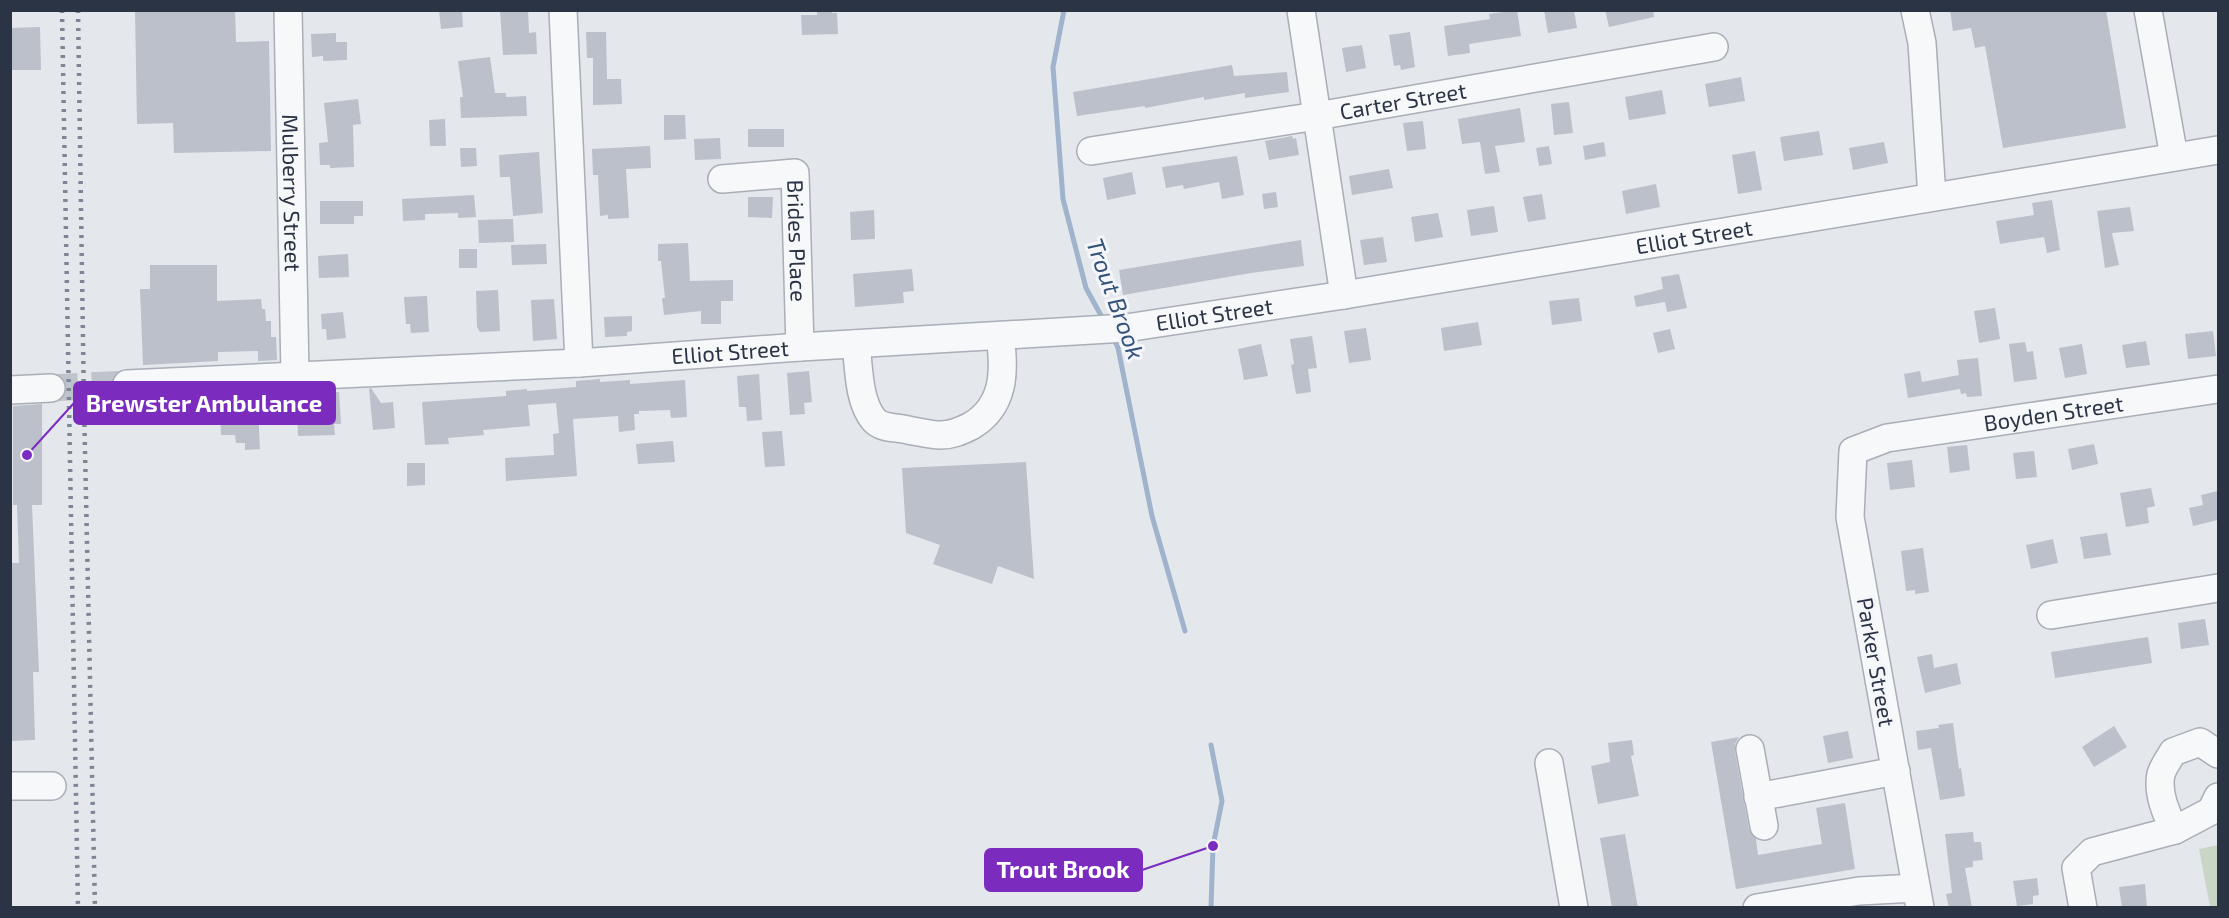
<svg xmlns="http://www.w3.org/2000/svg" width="2229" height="918" viewBox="0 0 2229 918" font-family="'Exo 2',sans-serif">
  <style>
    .green { fill: #c9d6c5 }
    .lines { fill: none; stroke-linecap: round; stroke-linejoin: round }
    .stream { stroke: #9fb4cc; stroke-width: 5 }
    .building { fill: #bbc0ca }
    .minor-tunnel { stroke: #bfc3cb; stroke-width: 27; stroke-dasharray: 27 14; stroke-linecap: butt }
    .minor-casing { stroke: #a9aeb7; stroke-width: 30 }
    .minor { stroke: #f7f8fa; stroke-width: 27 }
    .rail { stroke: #7d8696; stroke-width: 4.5; stroke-dasharray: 3 6; stroke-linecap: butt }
    .labels { text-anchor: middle; stroke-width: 6; stroke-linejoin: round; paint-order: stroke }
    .street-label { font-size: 22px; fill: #2b3445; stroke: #f4f6f9 }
    .water-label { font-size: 24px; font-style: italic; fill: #34527a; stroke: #f4f6f9 }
    .leader { fill: none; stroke: #7b2cbf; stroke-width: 2 }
    .callout-dot { fill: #7b2cbf; stroke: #f4f6f9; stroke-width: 2 }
    .callout { fill: #7b2cbf; stroke: #7b2cbf; stroke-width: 2 }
    .callout-label { font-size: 24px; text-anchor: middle; font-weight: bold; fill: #fff }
  </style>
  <rect width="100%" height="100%" fill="#e4e7ec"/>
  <polygon class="green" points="2218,845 2218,907 2210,907 2199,849"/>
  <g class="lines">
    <g class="stream">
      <polyline points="1064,10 1053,67 1063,199 1086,288 1104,321"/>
      <polyline points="1113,337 1118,348 1152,516 1185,631"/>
      <polyline points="1211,908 1213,846 1222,801 1211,745"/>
    </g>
  </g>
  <g class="building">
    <polygon points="135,10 235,10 236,42 269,41 271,151 174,153 173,123 137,124"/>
    <polygon points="439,10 462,10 463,27 441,29"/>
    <polygon points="500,10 528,10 529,33 536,32 537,54 503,55"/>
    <polygon points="817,10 832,10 832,13 837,13 838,34 802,35 801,15 817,15"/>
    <polygon points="1517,10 1521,36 1469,44 1470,53 1448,56 1444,26 1490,19 1489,14"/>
    <polygon points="1544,10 1574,10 1577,28 1548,33"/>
    <polygon points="1605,10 1653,10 1654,17 1609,27"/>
    <polygon points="1950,10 2106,10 2126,128 2003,148 1985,46 1975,48 1971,28 1953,31"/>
    <polygon points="40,27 41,70 10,70 10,28"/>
    <polygon points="586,32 606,32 607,79 621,79 622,104 593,105 593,58 587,58"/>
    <polygon points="1410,32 1415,67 1401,70 1400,65 1394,66 1389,35"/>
    <polygon points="336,33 336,42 347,42 347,60 323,61 323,56 312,57 311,34"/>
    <polygon points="1362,45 1366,68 1346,72 1342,48"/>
    <polygon points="490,57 495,93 506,93 506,97 526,96 527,116 461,118 460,97 463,97 458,61"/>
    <polygon points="1232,65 1234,76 1287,72 1289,92 1245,98 1245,93 1204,100 1204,97 1145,108 1145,106 1077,116 1073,92"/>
    <polygon points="1741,77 1745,101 1709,107 1705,84"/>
    <polygon points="1662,90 1666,114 1629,120 1625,97"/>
    <polygon points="358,99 361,124 353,125 354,167 330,168 330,165 320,165 319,143 328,142 324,103"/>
    <polygon points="1569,102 1573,133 1554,135 1551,104"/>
    <polygon points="1520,108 1525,142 1495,146 1500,172 1485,174 1480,142 1462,144 1458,119"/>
    <polygon points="664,115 685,115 686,139 664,140"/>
    <polygon points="445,119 446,146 430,146 429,120"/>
    <polygon points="1423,121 1426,149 1407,151 1403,123"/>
    <rect x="748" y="129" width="36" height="18"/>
    <polygon points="1819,131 1823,155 1784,161 1780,137"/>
    <polygon points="1292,136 1293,139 1296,138 1299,155 1269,160 1265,141"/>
    <polygon points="720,138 721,159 695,160 694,139"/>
    <polygon points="1604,142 1606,156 1585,160 1583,146"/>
    <polygon points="1884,142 1888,163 1853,170 1849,148"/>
    <polygon points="650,146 651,168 626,169 629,218 608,219 608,215 600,216 598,175 593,175 592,149"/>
    <polygon points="1549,146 1552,164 1539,166 1536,148"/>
    <polygon points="460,148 476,148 477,166 461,167"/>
    <polygon points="1755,151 1762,190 1738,194 1732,155"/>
    <polygon points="539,152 543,213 513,216 510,177 500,177 499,155"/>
    <polygon points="1237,156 1244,195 1222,199 1219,182 1184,189 1183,185 1166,188 1162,167"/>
    <polygon points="1389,169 1393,188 1352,195 1349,176"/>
    <polygon points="1132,172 1136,194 1107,200 1103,178"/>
    <polygon points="1656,184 1660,207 1626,214 1622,191"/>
    <polygon points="1276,192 1278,207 1264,209 1262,194"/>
    <polygon points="1542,194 1546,219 1528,222 1523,197"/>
    <polygon points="474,195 476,217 458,218 458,213 425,214 425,220 403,221 402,199"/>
    <polygon points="748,197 773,197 772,218 748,217"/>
    <polygon points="2052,200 2060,250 2047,253 2044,237 2000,244 1996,221 2034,215 2032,203"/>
    <polygon points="320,201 363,201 363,216 354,216 354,224 320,224"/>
    <polygon points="1494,206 1498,232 1471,236 1467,210"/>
    <polygon points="2130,207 2134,231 2112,233 2119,265 2105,268 2097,211"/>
    <polygon points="874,210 875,239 851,240 850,212"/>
    <polygon points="1438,213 1443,237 1415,242 1411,217"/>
    <polygon points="513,219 514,242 479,243 478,220"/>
    <polygon points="1383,237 1387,262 1364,265 1360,240"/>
    <polygon points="1301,240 1304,266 1251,273 1123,295 1119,270"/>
    <polygon points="688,243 690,281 733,280 733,301 721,301 721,324 701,324 701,311 664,315 662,298 665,298 661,261 658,261 658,244"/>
    <polygon points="546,244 547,264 512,265 511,245"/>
    <rect x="459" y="249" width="18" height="19"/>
    <polygon points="348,254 349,277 319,278 318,256"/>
    <polygon points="150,265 217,265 217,301 261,299 262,309 265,309 266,321 271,321 271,337 276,337 277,360 258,361 258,351 218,352 218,361 143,365 140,289 150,289"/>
    <polygon points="912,269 914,291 903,292 904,303 855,307 853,274"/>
    <polygon points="1679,274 1687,308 1667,312 1665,302 1636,307 1634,296 1663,289 1661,277"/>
    <polygon points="498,290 500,331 480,332 477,327 476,291"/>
    <polygon points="427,296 429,332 411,333 410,324 406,324 404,297"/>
    <polygon points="1579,298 1582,321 1552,325 1549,301"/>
    <polygon points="554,299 557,339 533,341 531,300"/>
    <polygon points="1995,308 2000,339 1979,343 1974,311"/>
    <polygon points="343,312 346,338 327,340 326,329 322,329 321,314"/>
    <polygon points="632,316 632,331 627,332 627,336 605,337 604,317"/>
    <polygon points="1478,322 1482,345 1444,351 1441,328"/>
    <polygon points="1366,328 1371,360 1349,363 1344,331"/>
    <polygon points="1670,329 1675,349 1658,353 1653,333"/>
    <polygon points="2213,331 2216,356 2188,359 2185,334"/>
    <polygon points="1312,336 1317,368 1308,369 1311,392 1296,394 1291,365 1294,364 1290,339"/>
    <polygon points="2146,341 2150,365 2126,368 2122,345"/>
    <polygon points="2025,342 2027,352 2033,351 2037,379 2014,382 2009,344"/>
    <polygon points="1261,344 1268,376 1244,380 1238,349"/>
    <polygon points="2082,344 2087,374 2065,378 2059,348"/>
    <polygon points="1978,358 1982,396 1967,397 1966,393 1961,394 1960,389 1908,398 1904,374 1920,371 1922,382 1959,375 1957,360"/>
    <polygon points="809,371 812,402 804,403 805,414 790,415 787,373"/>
    <polygon points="759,374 762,420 747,421 746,407 739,407 737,376"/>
    <polygon points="600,379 600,382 630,380 630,384 685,380 687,417 671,418 670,410 639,411 639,414 634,414 635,430 619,432 618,416 573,419 577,476 506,481 505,458 554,455 553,434 559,433 556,403 528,405 530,426 483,430 484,435 448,438 449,444 425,445 422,402 506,396 506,391 527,389 527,391 576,387 576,381"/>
    <polygon points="371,388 381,403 393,402 395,428 373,430 369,389"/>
    <polygon points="339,392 341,424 334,424 335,435 298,436 297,409 319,408 318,393"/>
    <polygon points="42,404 42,505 32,505 39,672 33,672 35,740 10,741 10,563 19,563 17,505 13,505 13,406"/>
    <polygon points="258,410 260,449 245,450 245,443 236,443 235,435 221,435 220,413"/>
    <polygon points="782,431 785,466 765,467 762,432"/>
    <polygon points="673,441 675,462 638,464 636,444"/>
    <polygon points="2094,444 2098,464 2072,470 2068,449"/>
    <polygon points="1967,445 1970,470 1950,473 1947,447"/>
    <polygon points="2034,451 2037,477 2016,479 2013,453"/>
    <polygon points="1912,460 1915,487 1890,490 1887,463"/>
    <polygon points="1026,462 1034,579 998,566 992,584 933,564 940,545 906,533 902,468"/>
    <polygon points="407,463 425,463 425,485 407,486"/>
    <polygon points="2151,488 2155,506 2147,508 2149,523 2126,527 2120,493"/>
    <polygon points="2218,491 2218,520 2193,526 2189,508 2203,505 2201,495"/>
    <polygon points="2107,533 2111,555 2084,559 2080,537"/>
    <polygon points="2053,539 2058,563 2031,569 2026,545"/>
    <polygon points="1923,548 1929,592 1915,594 1915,590 1906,591 1901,551"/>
    <polygon points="2205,619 2209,645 2181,649 2178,623"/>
    <polygon points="2148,637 2152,663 2055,678 2051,652"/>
    <polygon points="1932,654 1934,668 1957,663 1961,684 1925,693 1917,657"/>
    <polygon points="1953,723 1959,769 1961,768 1965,796 1940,800 1931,748 1918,750 1916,731 1939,728 1938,725"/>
    <polygon points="2114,726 2127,747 2094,767 2082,747"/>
    <polygon points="1848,731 1853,758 1828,763 1823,736"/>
    <polygon points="1739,737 1735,744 1735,752 1749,829 1756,839 1758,855 1822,844 1816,808 1845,803 1855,869 1736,889 1711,742"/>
    <polygon points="1632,740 1634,755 1631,756 1639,796 1598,804 1591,766 1610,762 1608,743"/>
    <polygon points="1973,832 1974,842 1981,842 1983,860 1973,861 1973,867 1965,868 1972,908 1949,908 1946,894 1952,893 1945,834"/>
    <polygon points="1625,834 1638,908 1612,908 1600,838"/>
    <polygon points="2037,878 2039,895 2033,896 2033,904 2017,906 2013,881"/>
    <polygon points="2145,884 2147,908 2122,908 2119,887"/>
  </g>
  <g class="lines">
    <polyline class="minor-tunnel" points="51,388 127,384"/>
    <defs>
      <g id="minor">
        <path id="s1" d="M 288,10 L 295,375"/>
        <polyline points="563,10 579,363"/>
        <polyline points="1301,10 1344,295"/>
        <polyline points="1915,10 1922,43 1932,197"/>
        <polyline points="2148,10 2174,157"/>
        <path id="s2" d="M 1091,151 L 1317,116 L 1714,47"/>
        <path id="s3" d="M 722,179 L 795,173 L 800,347"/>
        <path d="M 856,344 C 859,367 858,401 874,420 C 882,429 897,427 908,430 C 919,432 930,435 941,435 C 952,435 961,431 971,426 C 1005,406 1005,371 1000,336"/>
        <path id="s4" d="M 127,384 L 579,363 L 800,347 L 1126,328 L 1344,295 L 2218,150"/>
        <polyline points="10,390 51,388"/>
        <polyline points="2051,615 2218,588"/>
        <polyline points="1750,749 1764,826"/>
        <polyline points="1549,763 1574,908"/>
        <polyline points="10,786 52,786"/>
        <polyline points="1758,797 1896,771"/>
        <path d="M 2175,830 C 2166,815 2157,792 2161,774 C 2163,767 2169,759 2173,752 L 2200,742 L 2218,754"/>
        <polyline points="1757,908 1859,891 1916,888"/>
        <path id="s5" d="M 1920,908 L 1850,517 L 1853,451 L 1887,438 L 2218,389"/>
        <polyline points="2083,908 2076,868 2092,852 2175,830 2211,811 2218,797"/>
      </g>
    </defs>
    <use href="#minor" class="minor-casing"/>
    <use href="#minor" class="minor"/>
    <g class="rail">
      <polyline points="62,10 78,908"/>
      <polyline points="78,10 84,405 95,908"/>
    </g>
  </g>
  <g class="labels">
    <g class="street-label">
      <text dy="8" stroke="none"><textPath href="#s2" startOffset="316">Carter Street</textPath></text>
      <text dy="8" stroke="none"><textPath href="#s1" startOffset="183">Mulberry Street</textPath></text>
      <text dy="8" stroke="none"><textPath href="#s4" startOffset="1576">Elliot Street</textPath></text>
      <text dy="8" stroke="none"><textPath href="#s3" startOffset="141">Brides Place</textPath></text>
      <text dy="8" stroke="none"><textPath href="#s4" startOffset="1090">Elliot Street</textPath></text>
      <text dy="8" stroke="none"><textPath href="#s4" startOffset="604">Elliot Street</textPath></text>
      <text dy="8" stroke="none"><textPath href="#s5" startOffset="668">Boyden Street</textPath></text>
      <text transform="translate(1876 662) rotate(80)" y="8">Parker Street</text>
    </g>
    <g class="water-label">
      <text transform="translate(1115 299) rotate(70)" y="8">Trout Brook</text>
    </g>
  </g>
  <path class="leader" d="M27 455L74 403M1213 846L1142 870"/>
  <g class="callout-dot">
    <circle cx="27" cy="455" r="6"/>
    <circle cx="1213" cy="846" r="6"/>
  </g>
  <g class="callout">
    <rect x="74" y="382" width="261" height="42" rx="6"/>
    <rect x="985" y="849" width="157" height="42" rx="6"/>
  </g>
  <g class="callout-label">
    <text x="204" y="412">Brewster Ambulance</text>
    <text x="1063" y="878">Trout Brook</text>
  </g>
  <rect width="2229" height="918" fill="none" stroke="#2b3445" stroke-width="24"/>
</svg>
